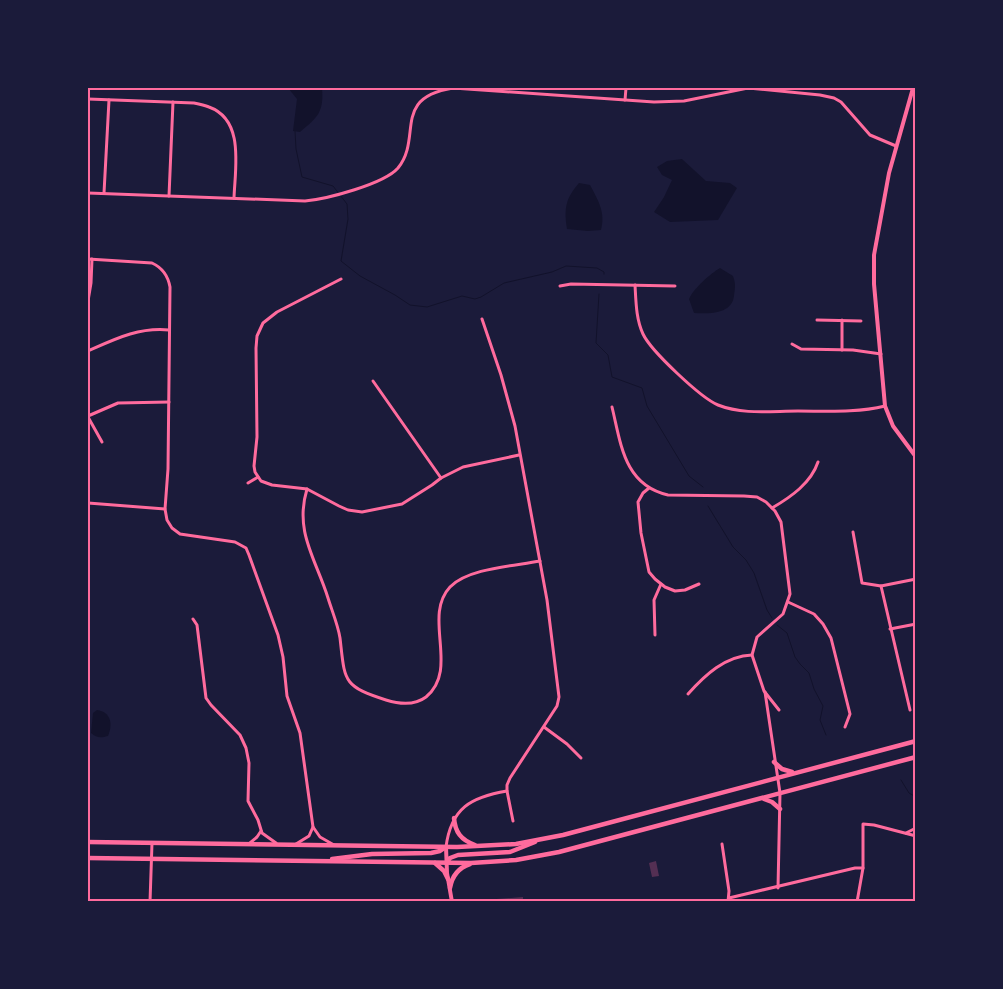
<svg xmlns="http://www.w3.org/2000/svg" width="1003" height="989" viewBox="0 0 1003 989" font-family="'DM Sans',sans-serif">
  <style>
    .water { fill: #12122b }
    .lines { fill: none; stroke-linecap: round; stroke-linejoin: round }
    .stream { stroke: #12122b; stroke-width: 1 }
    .building { fill: #542f53 }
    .minor { stroke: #ff6b9d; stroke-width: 3 }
    .tertiary { stroke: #ff6b9d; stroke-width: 4 }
    .primary { stroke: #ff6b9d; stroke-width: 4.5 }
    .neatline { fill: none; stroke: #ff6b9d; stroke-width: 2 }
  </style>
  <rect width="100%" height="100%" fill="#1b1b3a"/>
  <g class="water">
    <path d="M 288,88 L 322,88 C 324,112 318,117 300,132 L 293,131 L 297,99 Z"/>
    <polygon points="682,159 706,181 730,183 737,188 718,220 670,222 654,212 664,197 672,180 662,175 657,167 667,161"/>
    <path d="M 579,183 L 590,185 C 598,200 606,213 601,230 L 588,231 L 567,229 C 564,209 565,199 579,183 Z"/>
    <path d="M 720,268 L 733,276 C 736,284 735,288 734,296 C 732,314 709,314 694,313 L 689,299 C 694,288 710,274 720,268 Z"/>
    <path d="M 97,710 C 111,712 113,724 108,736 C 100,738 97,738 91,733 L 93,713 Z"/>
  </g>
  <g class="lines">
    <g class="stream">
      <polyline points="295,131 296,149 302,177 333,186 347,204 348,219 341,261 360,276 395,295 410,305 427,307 462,296 475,299 481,297 504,283 552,272 566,266 597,268 604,272 604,274"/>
      <polyline points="599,294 596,343 608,355 612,377 642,388 647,406 689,476 703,487"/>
      <polyline points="708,506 733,547 746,560 754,573 767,610 772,618"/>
      <polyline points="777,625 787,633 795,657 800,664 809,673 814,689 823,706 820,720 826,735"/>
      <polyline points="901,780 909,793 916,797"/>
    </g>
  </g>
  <g class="building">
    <polygon points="656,861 659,876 652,877 649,863"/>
    <polygon points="523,897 523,902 483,902 483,900"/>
  </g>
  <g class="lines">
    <g class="minor">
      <path d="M 88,99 L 194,103 C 199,104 204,105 209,107 C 245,120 235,168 234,198"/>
      <polyline points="625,100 626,88"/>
      <path d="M 88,193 L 305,201 C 327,199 384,184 398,168 C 423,137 391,98 453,88 L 654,102 L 684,101 L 748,88 L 820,95 L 834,98 L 841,102 L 870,135 L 896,146"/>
      <polyline points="104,193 109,100"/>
      <polyline points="169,196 173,102"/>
      <path d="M 88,259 L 152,263 C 163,268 168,276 170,287 L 168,469 L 165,509 L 167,520 L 172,528 L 180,534 L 235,542 L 246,548 L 249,555 L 278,635 L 283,657 L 287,696 L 300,733 L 313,827 L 309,836 L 296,844"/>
      <polyline points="341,279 277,312 263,323 257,336 256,348 257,437 254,466 255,472 261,481 272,485 307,489 339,506 348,510 362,512 402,504 432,485 441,478 463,467 519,455"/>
      <path d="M 635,285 C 636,302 636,319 643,334 C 651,351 701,398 718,405 C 743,415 771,411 798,411 C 827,411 857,413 885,406"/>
      <polyline points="560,286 571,284 675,286"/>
      <polyline points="88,301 91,283 92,259"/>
      <polyline points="482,319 501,375 515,426 547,600 559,697 557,706 510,778 507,785 507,791 513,821"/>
      <polyline points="817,320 861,321"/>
      <polyline points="792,344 801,349 853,350 881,354"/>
      <polyline points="842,350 842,320"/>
      <path d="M 88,351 C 115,339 139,327 169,330"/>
      <polyline points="373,381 441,478"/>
      <path d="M 612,407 C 621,444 624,485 668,495 L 744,496 L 757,497 L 766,502 L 775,511 L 781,522 L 790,594 L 783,614 L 757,637 L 752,655 L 764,691 L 779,710"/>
      <polyline points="88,416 118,403 169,402"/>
      <polyline points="88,417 102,442"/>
      <polyline points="248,483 258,477"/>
      <polyline points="649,488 643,493 638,502 641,533 649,572 655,579 665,587 675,591 685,590 699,584"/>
      <path d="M 307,489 C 294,532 316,559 328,598 C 332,611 338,625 340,638 C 345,681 342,686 386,700 C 399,704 414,706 426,697 C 460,669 422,617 450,587 C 468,568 515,566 540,561"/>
      <polyline points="88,503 165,509"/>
      <path d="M 772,508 C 791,497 811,483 818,462"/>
      <polyline points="853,532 862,583 881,586 916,579"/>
      <polyline points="881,586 910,710"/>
      <polyline points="788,602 814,614 823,624 831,638 850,714 845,727"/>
      <polyline points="193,619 197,625 206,698 211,705 240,735 246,748 249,763 248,801 258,820 262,833 276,843"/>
      <polyline points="890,629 916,624"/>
      <polyline points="655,635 654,600 661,584"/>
      <polyline points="765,692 780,793 778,888"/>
      <path d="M 688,694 C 705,675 725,656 752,655"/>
      <polyline points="544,727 567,744 581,758"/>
      <polyline points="313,827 320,837 334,845"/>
      <polyline points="906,833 916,828"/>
      <polyline points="250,843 257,837 261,831"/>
      <polyline points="722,844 729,891 728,902"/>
      <path d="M 446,847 C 451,808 471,797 507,791"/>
      <polyline points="729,898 855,868 863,868"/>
      <polyline points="150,902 152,843"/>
      <polyline points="857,902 863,868 863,824 874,825 916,836"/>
    </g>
    <g class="tertiary">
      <polyline points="913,88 889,173 874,255 874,284 885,406 893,426 916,457"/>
      <polyline points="446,847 447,873 452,902"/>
    </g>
    <g class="primary">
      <polyline points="774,762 782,769 792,772"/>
      <polyline points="764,799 772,802 780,809"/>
      <path d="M 454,818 C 455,832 461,840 475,845"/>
      <polyline points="88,842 457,847 516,844 563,835 916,741"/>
      <polyline points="88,858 471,863 516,860 559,852 916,757"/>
      <polyline points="332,859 372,854 431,853 440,851 446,847"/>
      <polyline points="435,863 444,871 448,879"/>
      <polyline points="446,863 450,858 458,855 510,852 535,842"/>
      <path d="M 450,888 C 452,876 458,868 470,864"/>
    </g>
  </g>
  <rect width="1003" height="989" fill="none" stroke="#1b1b3a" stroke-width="178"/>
  <rect x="89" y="89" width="825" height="811" class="neatline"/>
</svg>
